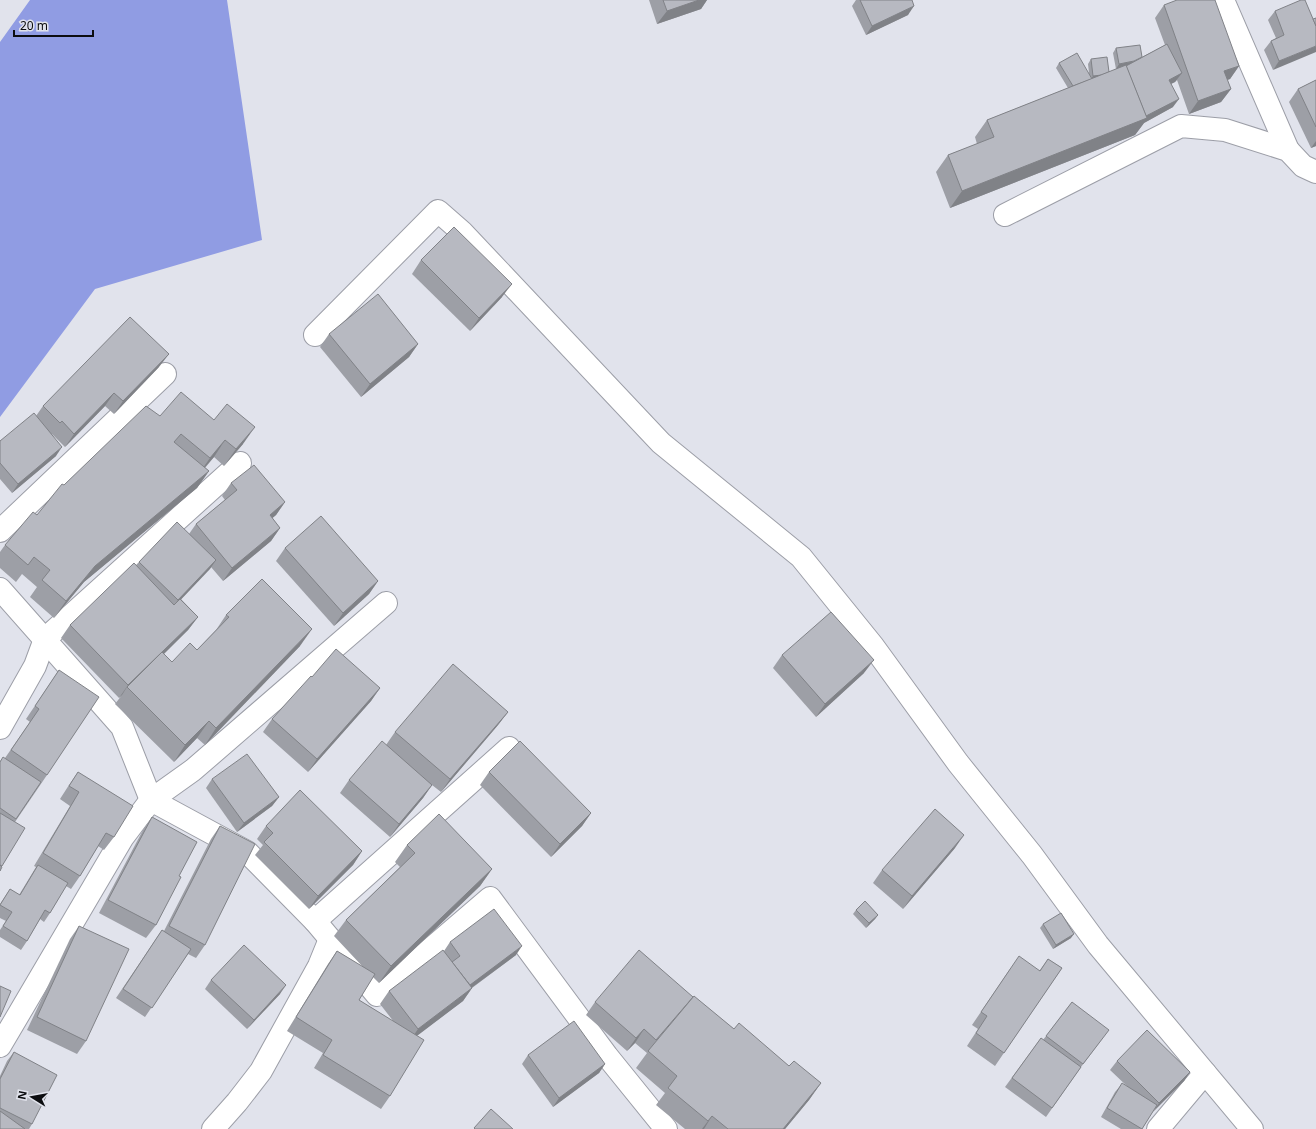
<svg xmlns="http://www.w3.org/2000/svg" width="1316" height="1129" viewBox="0 0 1316 1129" font-family="'Noto Sans',sans-serif">
  <style>
    .forest { fill: #909ce3 }
    .lines { fill: none; stroke-linecap: round; stroke-linejoin: round }
    .minor-casing { stroke: #9c9ea7; stroke-width: 24 }
    .minor { stroke: #fff; stroke-width: 22 }
    .wall { fill: #9d9fa6 }
    .shaded-wall { fill: #808287 }
    .building { fill: #b7b9c1; stroke: #808287 }
  </style>
  <rect width="100%" height="100%" fill="#e1e3ec"/>
  <polygon class="forest" points="30,0 227,0 262,240 95,289 0,417 0,42"/>
  <g class="lines">
    <defs>
      <g id="minor">
        <polyline points="1223,0 1288,150"/>
        <polyline points="1005,215 1181,126 1225,130 1288,150 1303,166 1316,172"/>
        <polyline points="315,335 438,211 462,232 661,443 801,557 873,646 958,763 1032,855 1098,945 1252,1129"/>
        <polyline points="0,531 165,374"/>
        <polyline points="0,589 122,727 151,800 247,852 315,921 509,748"/>
        <polyline points="0,728 35,666 45,639 240,463"/>
        <polyline points="315,921 377,995 490,898 607,1056 666,1129"/>
        <polyline points="0,1046 123,837 151,800 193,770 386,603"/>
        <polyline points="213,1129 237,1102 261,1071 319,966 330,939"/>
        <polyline points="1158,1129 1205,1073"/>
      </g>
    </defs>
    <use href="#minor" class="minor-casing"/>
    <use href="#minor" class="minor"/>
  </g>
  <g class="wall">
    <polygon points="649,0 707,0 701,9 657,24"/>
    <polygon points="856,0 912,0 908,15 866,35 852,6"/>
    <polygon points="1164,5 1239,66 1230,79 1227,80 1231,89 1221,102 1189,114 1177,80 1175,82 1171,84 1173,107 1144,123 1135,135 950,208 936,172 948,155 977,144 975,137 987,120 1068,88 1056,68 1059,63 1089,73 1088,64 1091,59 1109,72 1119,68 1116,69 1113,53 1116,48 1142,57 1165,45 1155,18"/>
    <polygon points="1275,11 1313,19 1273,70 1264,50 1271,41 1276,38 1268,20"/>
    <polygon points="1316,80 1316,146 1311,148 1289,102 1298,89"/>
    <polygon points="421,260 502,297 470,331 412,274"/>
    <polygon points="329,334 418,344 409,357 361,397 320,347"/>
    <polygon points="159,367 114,414 105,406 65,447 52,434 56,456 12,493 0,479 0,441 36,416 43,406"/>
    <polygon points="160,416 243,444 224,466 214,457 205,468 209,471 197,488 84,582 54,618 30,597 37,587 22,574 16,582 0,568 0,552 5,545 37,515"/>
    <polygon points="231,483 285,502 276,515 272,518 280,528 271,541 223,581 211,567 181,599 198,617 188,630 164,654 172,662 197,650 216,630 226,615 300,646 205,745 197,738 174,762 115,704 122,695 119,698 61,638 70,625 136,565 139,562 189,534 196,524 225,500 222,496"/>
    <polygon points="285,548 378,581 369,594 334,626 276,561"/>
    <polygon points="782,655 864,673 816,717 773,668"/>
    <polygon points="59,670 47,775 15,822 0,871 0,761 5,758 30,722 26,719"/>
    <polygon points="312,677 380,688 371,701 308,772 263,732 272,719"/>
    <polygon points="508,712 498,725 441,792 432,785 423,798 390,837 340,793 349,780 386,745 395,732"/>
    <polygon points="78,772 114,837 104,850 98,846 80,876 71,889 66,886 50,913 44,922 40,919 27,941 21,950 0,937 0,930 6,921 0,918 0,904 10,889 19,895 36,867 34,866 70,806 60,799 69,785"/>
    <polygon points="489,772 591,813 582,826 551,857 480,785"/>
    <polygon points="212,779 279,797 272,806 237,832 206,788"/>
    <polygon points="152,817 179,876 156,925 146,938 99,913 143,830"/>
    <polygon points="220,826 205,945 196,958 188,954 145,1017 116,998 162,930 164,931 211,839"/>
    <polygon points="266,826 362,851 353,865 309,909 255,855 263,845 257,839"/>
    <polygon points="407,845 492,869 480,886 379,983 373,977 359,1000 394,1022 380,1004 389,991 444,951 450,942 516,955 472,988 463,1001 416,1036 390,1096 381,1109 314,1068 323,1053 287,1031 328,964 337,951 363,967 334,936 346,920 400,867 395,862"/>
    <polygon points="955,848 903,909 873,883 882,870"/>
    <polygon points="856,910 878,915 875,919 866,928 853,914"/>
    <polygon points="1043,924 1071,938 1053,949 1040,928"/>
    <polygon points="79,926 86,1041 77,1054 27,1030 70,939"/>
    <polygon points="1048,959 1062,968 995,1066 967,1046 978,1029 972,1025 1010,969 1040,970"/>
    <polygon points="211,980 280,994 247,1029 205,989"/>
    <polygon points="693,997 734,1029 789,1066 821,1083 809,1100 785,1129 685,1129 656,1105 665,1093 636,1068 647,1053 635,1043 627,1051 586,1015 595,1002"/>
    <polygon points="1072,1002 1102,1039 1081,1067 1046,1117 1005,1087 1041,1038 1043,1040"/>
    <polygon points="14,1052 32,1124 29,1129 0,1129 0,1076 7,1061"/>
    <polygon points="528,1055 605,1064 599,1073 553,1107 522,1064"/>
    <polygon points="1117,1061 1190,1072 1184,1081 1153,1111 1142,1129 1121,1129 1101,1117 1115,1092 1122,1084 1129,1088 1110,1070"/>
  </g>
  <g class="shaded-wall">
    <polygon points="699,0 707,0 701,9 657,24 667,11"/>
    <polygon points="914,6 908,15 866,35 872,26"/>
    <polygon points="1316,46 1316,52 1273,70 1279,61"/>
    <polygon points="1143,60 1139,64 1116,69 1119,64"/>
    <polygon points="1239,66 1230,79 1215,84 1224,71"/>
    <polygon points="1182,73 1175,82 1162,88 1169,80"/>
    <polygon points="1110,74 1090,81 1093,76"/>
    <polygon points="1231,89 1221,102 1189,114 1198,101"/>
    <polygon points="1179,99 1173,107 1144,123 1135,135 950,208 962,191 1146,116"/>
    <polygon points="1316,141 1316,146 1311,148"/>
    <polygon points="512,284 502,297 470,331 479,318"/>
    <polygon points="418,344 409,357 361,397 370,384"/>
    <polygon points="169,354 159,367 114,414 123,401"/>
    <polygon points="114,393 105,406 65,447 74,434"/>
    <polygon points="255,427 243,444 224,466 236,449"/>
    <polygon points="225,440 214,457 198,475 210,458"/>
    <polygon points="62,447 56,456 12,493 18,484"/>
    <polygon points="209,471 197,488 84,582 54,618 66,601 95,566"/>
    <polygon points="285,502 276,515 261,528 270,515"/>
    <polygon points="280,528 271,541 223,581 232,568"/>
    <polygon points="216,560 210,569 172,609 178,600"/>
    <polygon points="378,581 369,594 334,626 343,613"/>
    <polygon points="198,617 188,630 129,688 127,687 122,695 119,698 128,685"/>
    <polygon points="312,629 300,646 205,745 216,728"/>
    <polygon points="874,660 864,673 816,717 825,704"/>
    <polygon points="380,688 371,701 308,772 317,759"/>
    <polygon points="508,712 498,725 441,792 450,779"/>
    <polygon points="209,721 197,738 174,762 185,745"/>
    <polygon points="432,785 423,798 390,837 399,824"/>
    <polygon points="279,797 272,806 237,832 244,823"/>
    <polygon points="591,813 582,826 551,857 560,844"/>
    <polygon points="964,835 955,848 903,909 912,896"/>
    <polygon points="362,851 353,865 309,909 318,896"/>
    <polygon points="492,869 480,886 379,983 391,966"/>
    <polygon points="878,915 875,919 866,928 869,923"/>
    <polygon points="1074,934 1071,938 1053,949 1056,945"/>
    <polygon points="522,946 516,955 463,994 469,985"/>
    <polygon points="286,985 280,994 247,1029 254,1020"/>
    <polygon points="472,988 463,1001 409,1042 418,1029"/>
    <polygon points="644,1029 635,1043 627,1051 636,1038"/>
    <polygon points="605,1064 599,1073 553,1107 559,1098"/>
    <polygon points="1190,1072 1184,1081 1153,1112 1159,1103"/>
    <polygon points="821,1083 809,1100 785,1129 783,1129"/>
    <polygon points="712,1116 704,1129 702,1129 708,1121"/>
  </g>
  <g class="building">
    <polygon points="663,0 699,0 667,11"/>
    <polygon points="860,0 912,0 914,6 872,26"/>
    <polygon points="1177,0 1215,0 1239,66 1224,71 1231,89 1198,101 1164,5"/>
    <polygon points="1301,0 1305,0 1316,26 1316,46 1279,61 1271,41 1284,35 1275,11"/>
    <polygon points="1316,18 1316,26 1313,19"/>
    <polygon points="1167,44 1182,73 1169,80 1179,99 1146,116 1126,66"/>
    <polygon points="1140,45 1142,57 1134,61 1119,64 1116,48"/>
    <polygon points="1077,53 1092,79 1073,86 1059,63"/>
    <polygon points="1107,57 1109,72 1102,75 1093,76 1091,59"/>
    <polygon points="1126,65 1147,118 962,191 948,155 994,137 987,120"/>
    <polygon points="1316,80 1316,127 1298,89"/>
    <polygon points="454,227 512,284 479,318 421,260"/>
    <polygon points="378,294 418,344 370,384 329,334"/>
    <polygon points="130,317 169,354 123,401 114,393 74,434 62,421 60,423 43,406"/>
    <polygon points="181,392 214,420 227,404 255,427 236,449 225,440 210,458 181,434 174,442 209,471 95,566 66,601 42,580 50,570 34,557 28,565 5,545 33,512 37,515 62,484 64,485 146,406 160,416"/>
    <polygon points="34,413 62,447 18,484 0,463 0,441"/>
    <polygon points="254,465 285,502 270,515 280,528 232,568 196,524 237,490 231,483"/>
    <polygon points="321,516 378,581 343,613 285,548"/>
    <polygon points="177,522 216,560 178,600 139,562"/>
    <polygon points="134,563 174,605 180,599 198,617 128,685 70,625"/>
    <polygon points="262,579 312,629 216,728 209,721 185,745 127,687 162,652 172,662 190,643 197,650 229,617 226,615"/>
    <polygon points="831,612 874,660 825,704 782,655"/>
    <polygon points="336,649 380,688 317,759 272,719 311,676 312,677"/>
    <polygon points="453,664 508,712 450,779 395,732"/>
    <polygon points="59,670 99,697 47,775 11,750 39,709 35,706"/>
    <polygon points="382,741 432,785 399,824 349,780"/>
    <polygon points="520,741 591,813 560,844 489,772"/>
    <polygon points="247,754 279,797 244,823 212,779"/>
    <polygon points="3,757 41,782 16,819 0,808 0,762"/>
    <polygon points="78,772 133,806 114,837 106,833 80,876 43,853 79,792 69,786"/>
    <polygon points="300,790 362,851 318,896 264,842 273,833 266,826"/>
    <polygon points="935,809 964,835 912,896 882,870"/>
    <polygon points="0,813 25,828 2,866 0,865"/>
    <polygon points="439,814 492,869 391,966 346,920 415,853 407,845"/>
    <polygon points="152,817 197,842 179,876 181,877 156,925 108,900"/>
    <polygon points="220,826 255,844 205,945 169,926"/>
    <polygon points="0,865 2,867 0,871"/>
    <polygon points="38,865 68,883 50,913 45,910 27,941 3,926 12,912 0,905 10,889 20,895"/>
    <polygon points="865,901 878,915 869,923 856,910"/>
    <polygon points="494,909 522,946 470,985 452,962 460,956 450,942"/>
    <polygon points="1061,913 1074,934 1056,945 1043,924"/>
    <polygon points="79,926 129,949 86,1041 37,1017"/>
    <polygon points="162,930 191,949 152,1008 123,989"/>
    <polygon points="244,945 286,985 254,1020 211,980"/>
    <polygon points="443,950 472,988 418,1029 389,991"/>
    <polygon points="639,950 693,997 656,1040 644,1029 636,1038 595,1002"/>
    <polygon points="337,951 375,974 359,1000 424,1040 390,1096 323,1055 332,1040 296,1017"/>
    <polygon points="1019,956 1040,971 1048,959 1062,968 1004,1053 976,1033 987,1016 981,1012"/>
    <polygon points="0,986 11,991 0,1017"/>
    <polygon points="694,996 734,1029 739,1023 789,1066 794,1061 821,1083 783,1129 728,1129 712,1116 708,1121 668,1088 677,1076 648,1051"/>
    <polygon points="1072,1002 1109,1030 1083,1064 1046,1036"/>
    <polygon points="574,1021 605,1064 559,1098 528,1055"/>
    <polygon points="1147,1030 1190,1072 1159,1103 1117,1061"/>
    <polygon points="1041,1038 1081,1067 1052,1108 1012,1078"/>
    <polygon points="14,1052 57,1075 32,1124 0,1108 0,1079"/>
    <polygon points="1122,1083 1157,1105 1142,1129 1107,1108"/>
    <polygon points="491,1109 513,1129 475,1129 474,1128"/>
    <polygon points="0,1111 25,1129 0,1129"/>
  </g>
  <g transform="translate(32 1097) rotate(281)" stroke="#e1e3ec" stroke-width="3" paint-order="stroke">
  <path d="M0-3L7 15L0 10L-7 15Z" fill="#0c0d10"/>
  <text y="-6" font-size="11" font-weight="bold" text-anchor="middle" fill="#0c0d10">N</text>
  </g>
  <path d="M14 30v6h79v-6" fill="none" stroke="#0c0d10" stroke-width="2"/>
  <text x="20" y="30" font-size="12" fill="#0c0d10" stroke="#e1e3ec" stroke-width="3" paint-order="stroke">20 m</text>
</svg>
